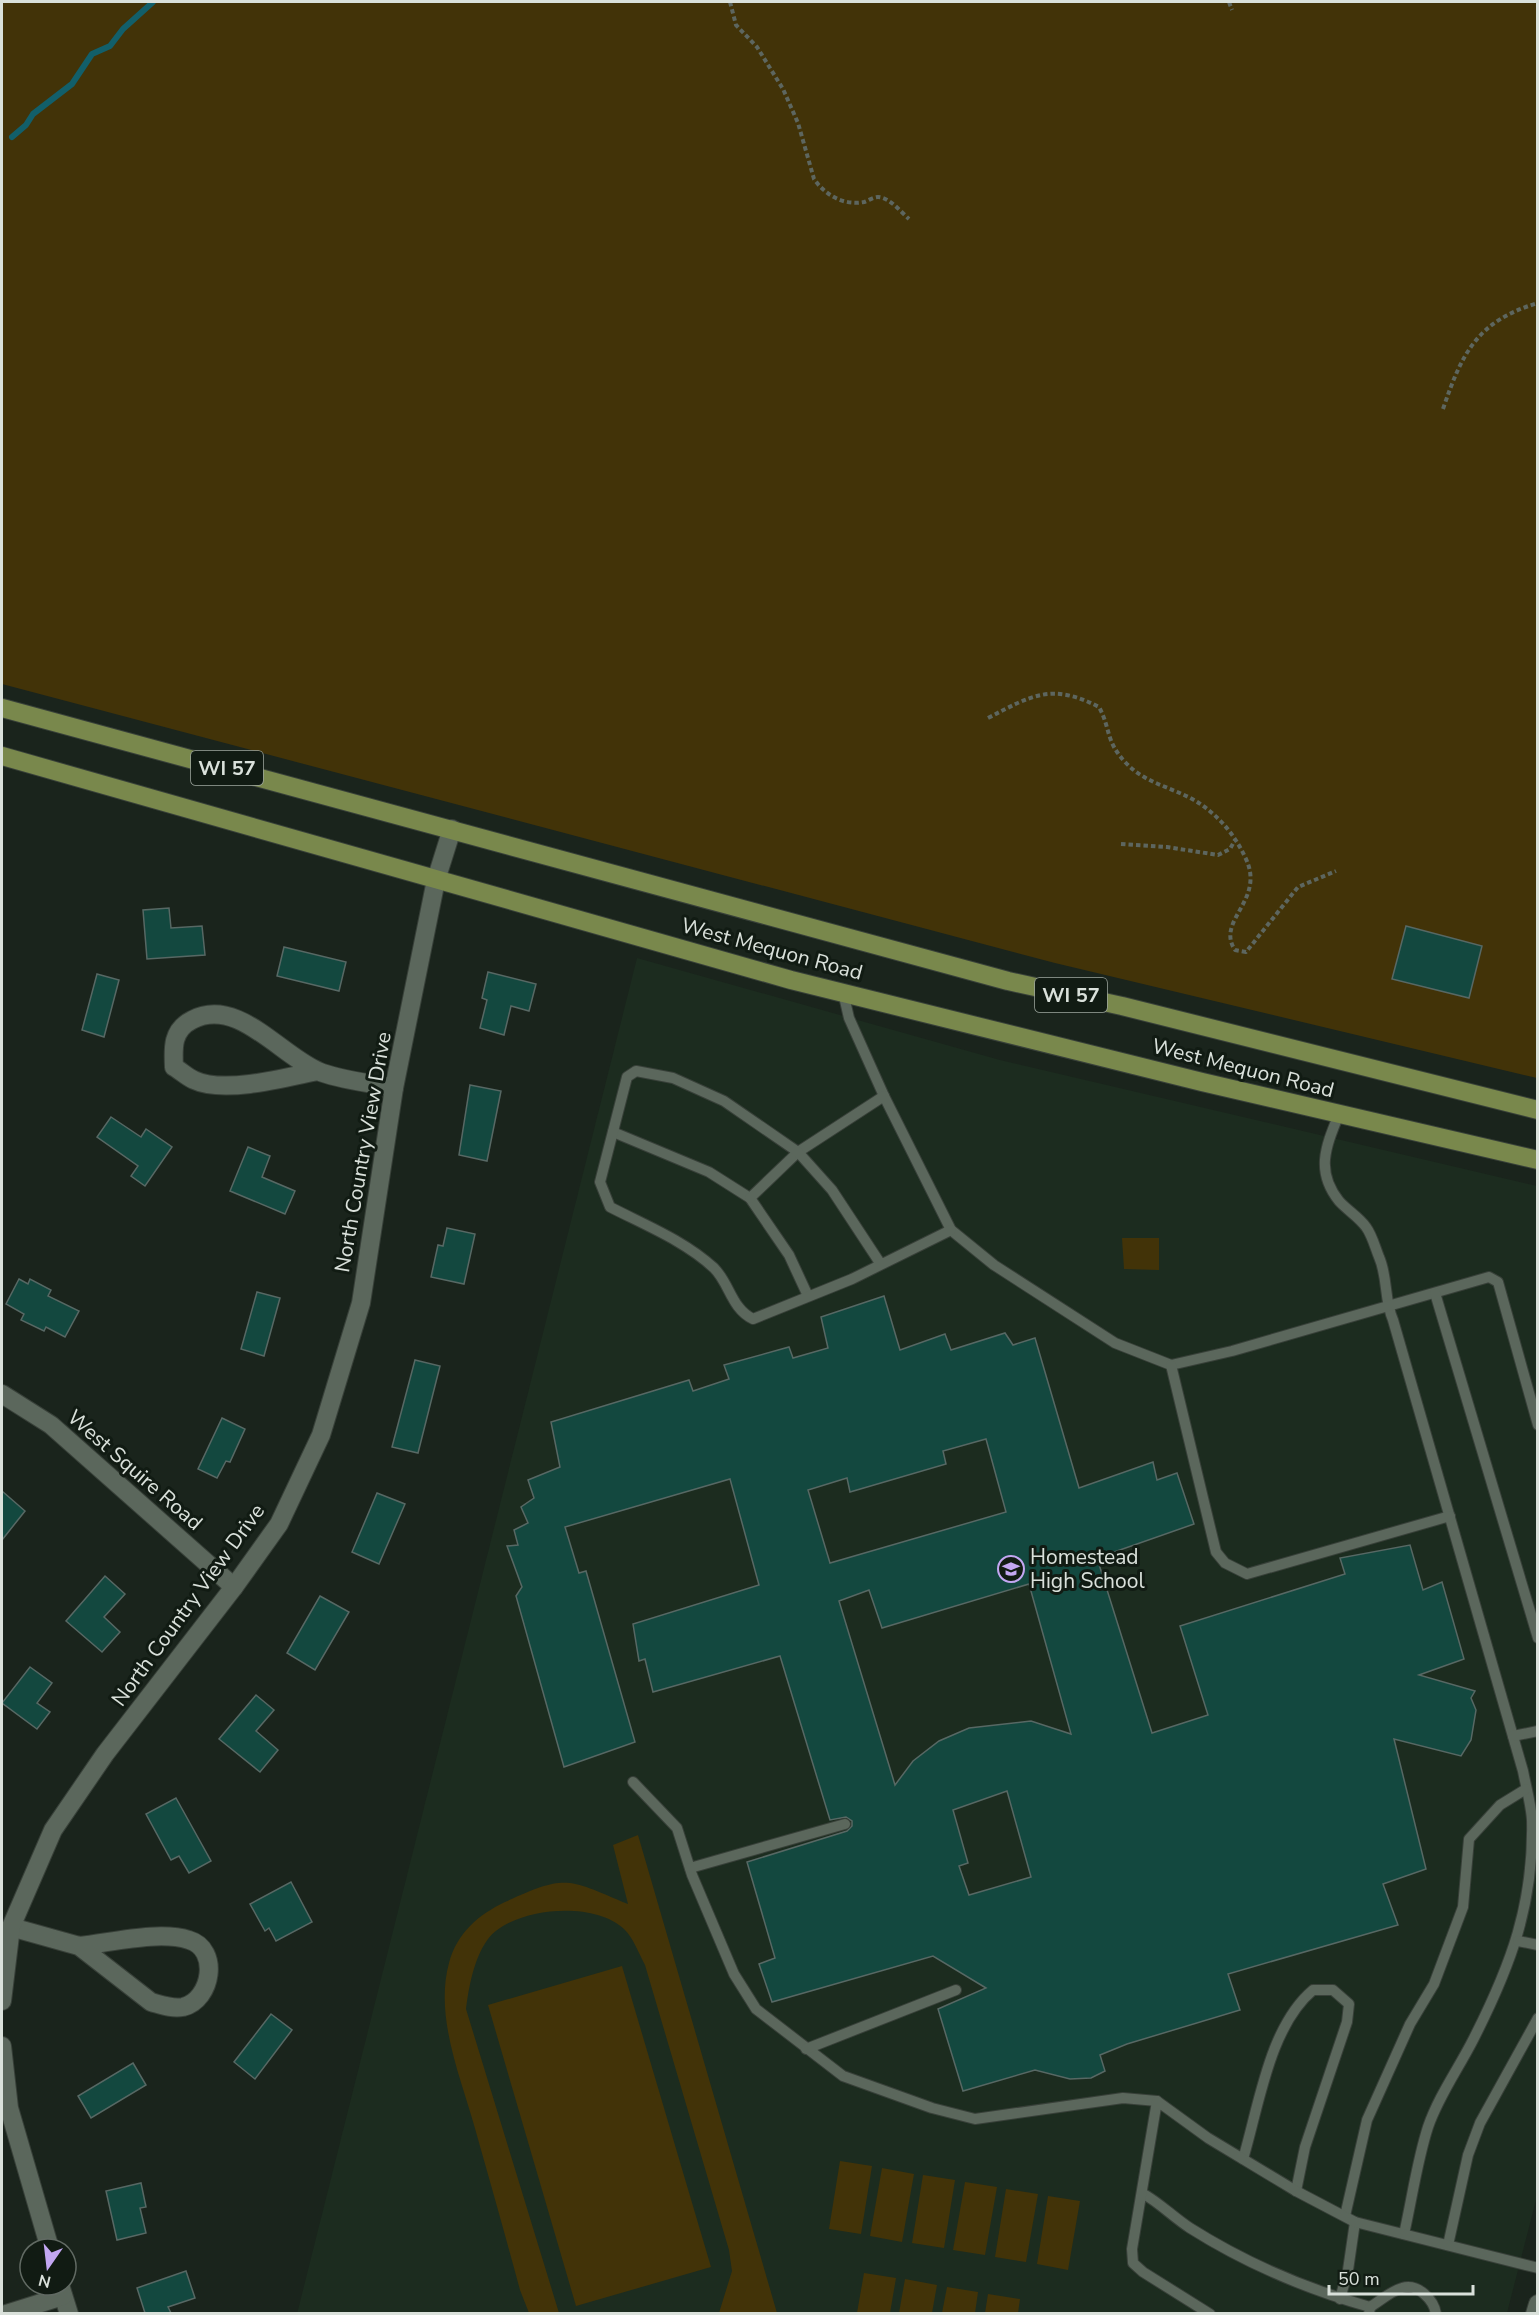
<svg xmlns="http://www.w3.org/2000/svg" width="1539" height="2315" viewBox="0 0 1539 2315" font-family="'Nunito Sans',sans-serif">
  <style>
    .built { fill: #1c2c1f }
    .green { fill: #423308 }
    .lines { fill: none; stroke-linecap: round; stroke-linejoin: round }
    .stream { stroke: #125f6a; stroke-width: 6 }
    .building { fill: #13483f; stroke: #576864; stroke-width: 1.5; fill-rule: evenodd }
    .lane-casing { stroke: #384039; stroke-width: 12 }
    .street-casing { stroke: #384039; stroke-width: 20 }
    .primary-casing { stroke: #384039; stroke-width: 20 }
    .path { stroke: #5d665f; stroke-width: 4; stroke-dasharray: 4.5 3; stroke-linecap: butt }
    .lane { stroke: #5b675c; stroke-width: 10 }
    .street { stroke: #5b675c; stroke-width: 18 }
    .primary { stroke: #79884c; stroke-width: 18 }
    .labels { text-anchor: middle; stroke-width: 6; stroke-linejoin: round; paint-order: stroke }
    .shield { fill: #111b13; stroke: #9ea69f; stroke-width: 1.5 }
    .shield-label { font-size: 20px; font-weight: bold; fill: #dae1db }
    .street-label { font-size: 21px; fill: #dae1db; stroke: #111b13 }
    .poi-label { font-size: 21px; fill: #dae1db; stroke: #111b13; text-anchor: start }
  </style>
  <rect width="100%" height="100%" fill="#1a241c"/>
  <polygon class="built" points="637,958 1000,1060 1537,1186 1538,2192 1507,2313 297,2314"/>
  <g class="green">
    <polygon points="2,2 1537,2 1537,1078 1055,963 2,684"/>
    <polygon points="1122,1238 1159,1238 1159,1270 1124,1269"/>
    <path d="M 638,1835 L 777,2313 L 719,2313 L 732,2271 L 729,2250 L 645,1965 C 639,1954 633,1937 624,1929 C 594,1900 513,1907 488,1939 C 474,1958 469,1986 466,2009 L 559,2313 L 529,2313 L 520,2290 C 506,2238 491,2185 476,2132 C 462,2080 434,2018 449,1963 C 457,1933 478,1915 505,1902 C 567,1873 568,1879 628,1904 L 613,1845 Z"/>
    <polygon points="622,1966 711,2267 576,2306 488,2005"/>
    <polygon points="840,2161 872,2166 861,2234 829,2229"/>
    <polygon points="882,2168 914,2174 902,2242 870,2236"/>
    <polygon points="923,2175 955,2180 944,2248 912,2243"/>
    <polygon points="965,2182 997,2187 985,2255 953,2250"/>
    <polygon points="1006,2189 1038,2194 1026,2262 995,2257"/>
    <polygon points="1048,2196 1080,2201 1068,2270 1037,2264"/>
    <polygon points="864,2273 896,2278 890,2313 857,2313"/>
    <polygon points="905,2279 937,2285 932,2313 899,2313"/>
    <polygon points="947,2287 978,2292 975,2313 942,2313"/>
    <polygon points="988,2294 1020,2299 1018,2313 985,2313"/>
  </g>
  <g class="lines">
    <polyline class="stream" points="12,137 26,125 33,114 72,84 92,54 110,46 123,29 153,2"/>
  </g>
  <g class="building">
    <polygon points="169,908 171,928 202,926 205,955 147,959 143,910"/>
    <polygon points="1406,926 1482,946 1469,998 1392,979"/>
    <polygon points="284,947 346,962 339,991 277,976"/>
    <polygon points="488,972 536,984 529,1011 511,1006 504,1035 480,1028 487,1000 482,998"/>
    <polygon points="97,974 119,980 104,1037 82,1030"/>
    <polygon points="470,1085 501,1091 487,1161 459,1155"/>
    <polygon points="111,1117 141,1137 146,1129 172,1147 145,1186 131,1176 138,1166 97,1137"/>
    <polygon points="248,1147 270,1156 262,1177 295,1191 285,1214 230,1191"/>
    <polygon points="447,1228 475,1234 464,1284 431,1277 438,1245 443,1246"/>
    <polygon points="19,1279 28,1284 30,1279 51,1290 48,1296 79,1311 65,1337 46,1327 44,1331 21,1320 24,1314 6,1304"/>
    <polygon points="257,1292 280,1298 264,1356 241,1349"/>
    <path d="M 884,1296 L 900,1350 L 945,1334 L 951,1350 L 1005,1333 L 1013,1345 L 1035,1338 L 1079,1488 L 1153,1462 L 1157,1480 L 1177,1473 L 1194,1524 L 1097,1558 L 1152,1733 L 1208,1715 L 1180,1626 L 1345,1574 L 1340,1558 L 1410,1545 L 1423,1590 L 1442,1582 L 1464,1659 L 1419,1675 L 1475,1691 L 1471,1698 L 1476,1710 L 1471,1740 L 1461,1756 L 1394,1739 L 1426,1869 L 1383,1884 L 1398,1925 L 1228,1974 L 1240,2010 L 1127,2044 L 1100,2055 L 1105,2071 L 1091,2078 L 1070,2079 L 1035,2070 L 963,2091 L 938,2009 L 986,1988 L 933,1956 L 772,2002 L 759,1964 L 775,1958 L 747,1862 L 847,1831 L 852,1826 L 852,1821 L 846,1817 L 830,1820 L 780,1656 L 653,1692 L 645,1659 L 639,1661 L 633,1624 L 759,1585 L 730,1479 L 565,1527 L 579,1573 L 586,1571 L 635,1742 L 564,1767 L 516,1596 L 522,1587 L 507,1546 L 518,1545 L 514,1530 L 528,1523 L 521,1507 L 534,1498 L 528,1480 L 560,1467 L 551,1422 L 689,1380 L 693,1391 L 729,1379 L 724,1365 L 789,1347 L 793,1358 L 828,1348 L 821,1317 ZM 986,1439 L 1006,1512 L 830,1563 L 808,1490 L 847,1478 L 850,1492 L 946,1464 L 943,1451 ZM 1029,1584 L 1071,1734 L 1031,1721 L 969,1728 L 939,1741 L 913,1761 L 895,1785 L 839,1601 L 869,1590 L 882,1628 ZM 1007,1791 L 1031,1877 L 969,1895 L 959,1866 L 968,1863 L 953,1810 Z"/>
    <polygon points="415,1360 440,1366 418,1453 392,1447"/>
    <polygon points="222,1418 245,1429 230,1462 226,1461 217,1478 198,1469"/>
    <polygon points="2,1491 25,1511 2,1540"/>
    <polygon points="377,1493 405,1504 379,1564 352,1552"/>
    <polygon points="105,1576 125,1594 104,1617 120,1632 102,1652 66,1621"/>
    <polygon points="320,1596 349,1612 315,1670 287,1653"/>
    <polygon points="30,1667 52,1683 37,1703 50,1712 37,1729 2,1703"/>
    <polygon points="256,1695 274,1710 256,1731 278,1750 260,1772 219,1739"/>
    <polygon points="176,1798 211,1861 189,1873 179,1856 171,1860 146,1814"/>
    <polygon points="291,1882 312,1922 276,1941 269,1928 265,1931 250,1904"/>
    <polygon points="271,2014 292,2030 255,2079 234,2062"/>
    <polygon points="133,2063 146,2085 91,2118 78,2096"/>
    <polygon points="141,2183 146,2207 140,2208 146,2233 117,2240 106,2191"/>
    <polygon points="186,2271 195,2298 168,2307 171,2313 145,2313 137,2288"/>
  </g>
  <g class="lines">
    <defs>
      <g id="lane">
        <polyline points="843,992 849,1018 884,1096"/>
        <path d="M 1339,1114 C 1326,1146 1315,1171 1339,1201 C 1347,1210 1359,1217 1366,1227 C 1372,1235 1375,1247 1379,1257 C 1388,1277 1384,1300 1393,1320 L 1523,1771 C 1526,1787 1531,1804 1532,1820 C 1534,1904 1511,1965 1474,2038 C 1459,2068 1439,2095 1428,2127 C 1417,2161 1412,2199 1404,2234"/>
        <polyline points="613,1132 709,1172 750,1198 789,1255 808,1296"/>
        <polyline points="750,1198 798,1152 884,1096 951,1230 994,1265 1115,1343 1171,1365 1232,1351 1489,1277 1498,1282 1538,1425"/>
        <path d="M 880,1263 L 832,1190 L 798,1152 L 724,1101 L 673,1078 L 636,1071 L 627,1077 L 600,1182 L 610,1207 C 645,1225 685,1241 714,1268 C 730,1284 731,1308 753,1319 L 852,1279 L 951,1230"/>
        <polyline points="1435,1293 1538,1638"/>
        <polyline points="1171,1365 1216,1552 1225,1563 1247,1574 1450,1516"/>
        <polyline points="1513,1736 1538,1731"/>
        <polyline points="633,1782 677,1828 692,1875 734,1974 756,2009 843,2076 932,2108 975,2119 1123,2098 1157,2101"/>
        <polyline points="690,1868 845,1824"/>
        <polyline points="1518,1941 1538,1945"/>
        <polyline points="806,2049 956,1990"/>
        <path d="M 1243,2159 C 1259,2106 1269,2027 1313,1990 L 1333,1990 L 1349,2004 L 1347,2022 L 1305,2147 L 1296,2191"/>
        <path d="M 1142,2193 C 1160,2203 1173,2217 1190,2228 C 1247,2264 1306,2289 1370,2307 L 1369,2314"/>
        <polyline points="1345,2216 1367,2120 1410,2024 1434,1984 1463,1907 1469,1839 1500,1805 1526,1789"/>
        <polyline points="1448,2245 1468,2155 1480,2123 1538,2018"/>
        <polyline points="1340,2299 1348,2270 1355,2222"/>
        <path d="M 1370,2307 C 1380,2301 1391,2291 1402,2288 C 1418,2283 1434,2300 1436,2314"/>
        <polyline points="1210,2314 1143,2272 1133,2263 1132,2249 1157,2101 1208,2138 1296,2191 1355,2222 1538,2268"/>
      </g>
      <g id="street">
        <path d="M 317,1071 C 286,1078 223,1094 194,1080 C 187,1077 181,1071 174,1067 C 173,1048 172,1030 192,1020 C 237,996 280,1055 318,1071 C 338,1080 372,1083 394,1088"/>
        <polyline points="2,1394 51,1425 234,1587"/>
        <path d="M 11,1927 L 79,1946 L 151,2002 C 162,2005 172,2009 183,2007 C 212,2000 220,1949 189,1940 C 159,1930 110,1943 79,1946"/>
        <polyline points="2,2001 11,1927 53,1830 105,1754 234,1587 279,1524 321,1435 361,1303 394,1088 436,880 452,829"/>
        <polyline points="2,2046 9,2108 50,2249"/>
        <polyline points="60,2285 69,2314"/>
        <polyline points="6,2314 63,2296"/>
        <polyline points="1535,2314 1538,2304"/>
      </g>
      <g id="primary">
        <polyline points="2,708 1008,981 1122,1006 1538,1110"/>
        <polyline points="2,756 791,980 1202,1082 1538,1160"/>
      </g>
    </defs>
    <use href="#lane" class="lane-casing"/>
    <use href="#street" class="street-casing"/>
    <use href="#primary" class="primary-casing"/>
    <g class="path">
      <path d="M 730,2 L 736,25 L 757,47 L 783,89 L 798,123 L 814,179 C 825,195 844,206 864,202 C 868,201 873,197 878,197 C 889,197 901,212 909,219"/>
      <polyline points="1229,2 1232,10"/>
      <path d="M 1443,409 C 1462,353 1477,321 1538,303"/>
      <path d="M 988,718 C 1031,696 1051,682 1099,707 C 1111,729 1105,741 1126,763 C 1145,783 1171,787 1194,800 C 1216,813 1234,833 1245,857 C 1267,900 1215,920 1235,950 L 1246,952 L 1298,887 L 1336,871"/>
      <polyline points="1121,844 1167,847 1218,855 1230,849 1235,840"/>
    </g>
    <use href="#lane" class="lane"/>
    <use href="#street" class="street"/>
    <use href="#primary" class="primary"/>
  </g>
  <defs>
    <symbol id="school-ring" viewBox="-11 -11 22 22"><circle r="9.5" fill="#111b13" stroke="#c3a7f2" stroke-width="1.5"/><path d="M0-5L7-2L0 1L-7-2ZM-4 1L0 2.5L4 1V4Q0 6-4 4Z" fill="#c3a7f2"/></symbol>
  </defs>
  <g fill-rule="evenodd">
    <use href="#school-ring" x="996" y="1554" width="30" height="30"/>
  </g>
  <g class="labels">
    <g class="shield">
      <rect x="191" y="751" width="72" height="34" rx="4.5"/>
      <rect x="1035" y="978" width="72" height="34" rx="4.5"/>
    </g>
    <g class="shield-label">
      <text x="227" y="775">WI 57</text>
      <text x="1071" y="1002">WI 57</text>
    </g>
    <g class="street-label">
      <text transform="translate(772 949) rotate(15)" y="7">West Mequon Road</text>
      <text transform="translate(1243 1068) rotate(14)" y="7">West Mequon Road</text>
      <text transform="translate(363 1152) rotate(-80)" y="7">North Country View Drive</text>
      <text transform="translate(135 1470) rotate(41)" y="7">West Squire Road</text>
      <text transform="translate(188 1605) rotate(-54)" y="7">North Country View Drive</text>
    </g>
    <g class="poi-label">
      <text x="1030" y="1564">Homestead<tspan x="1030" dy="24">High School</tspan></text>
    </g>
  </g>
  <rect width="1539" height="2315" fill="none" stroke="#dae1db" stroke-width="6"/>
  <g transform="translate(48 2267) rotate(194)"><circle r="28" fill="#111b13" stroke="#616a63" stroke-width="1.5"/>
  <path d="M0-4.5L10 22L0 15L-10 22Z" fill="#c3a7f2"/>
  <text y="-9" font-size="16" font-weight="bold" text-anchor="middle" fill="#dae1db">N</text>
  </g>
  <path d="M1329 2285v9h144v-9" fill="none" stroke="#dae1db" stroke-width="3"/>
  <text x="1338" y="2285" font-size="18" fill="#dae1db" stroke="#111b13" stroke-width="4.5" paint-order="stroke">50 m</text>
</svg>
